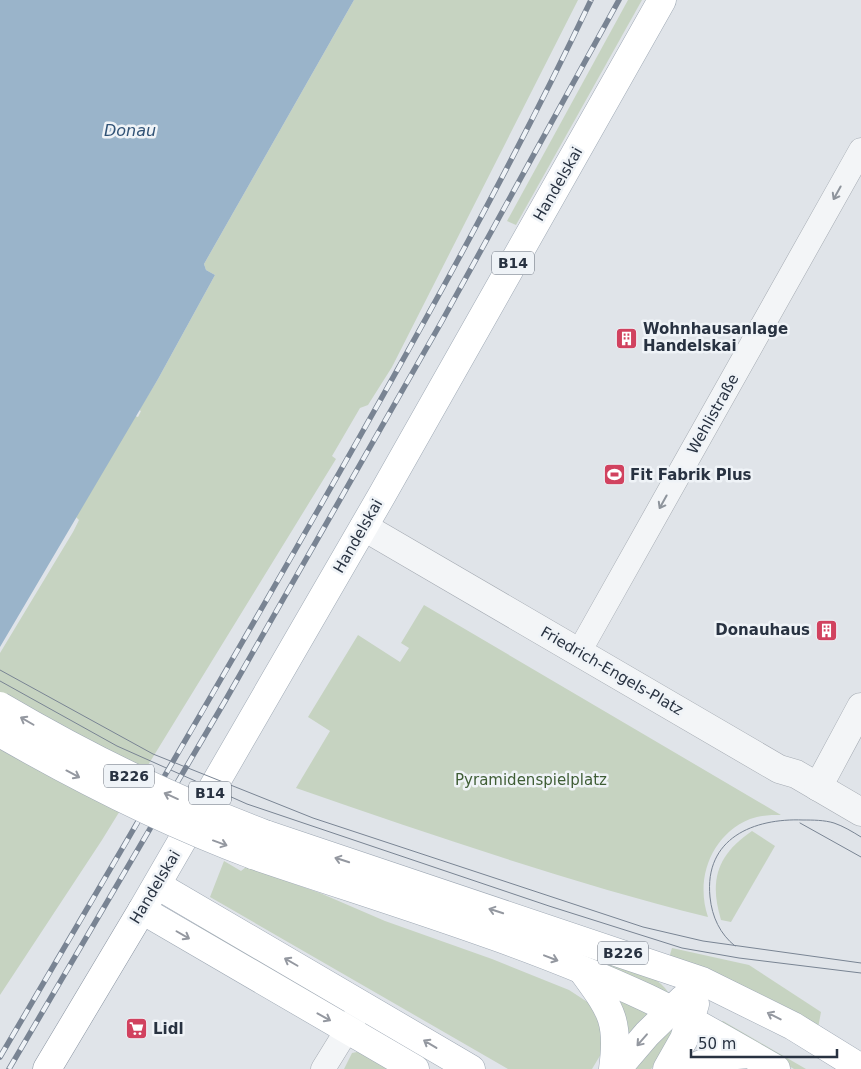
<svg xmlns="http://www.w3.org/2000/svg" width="861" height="1069" viewBox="0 0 861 1069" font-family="'DejaVu Sans',sans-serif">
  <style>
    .green { fill: #c6d3c1 }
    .water { fill: #9ab4ca }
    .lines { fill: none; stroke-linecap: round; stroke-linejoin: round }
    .minor-casing { stroke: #a5abb3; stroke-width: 25 }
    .tertiary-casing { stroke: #a5abb3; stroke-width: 29 }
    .primary-casing { stroke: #9fa9b5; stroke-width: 29 }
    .trunk-casing { stroke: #8792a0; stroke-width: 29 }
    .minor { stroke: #f3f5f7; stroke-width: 24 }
    .tertiary { stroke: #f3f5f7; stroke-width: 28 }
    .primary { stroke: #fff; stroke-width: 28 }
    .trunk { stroke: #fff; stroke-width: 28 }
    .tram { stroke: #798493; stroke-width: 1 }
    .rail-casing { stroke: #798493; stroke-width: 5.5 }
    .rail { stroke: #eff3f7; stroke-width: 4; stroke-dasharray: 11; stroke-linecap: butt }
    .primary-bridge-casing { stroke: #9fa9b5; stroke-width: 29; stroke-linecap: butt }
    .primary-bridge { stroke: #fff; stroke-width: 28 }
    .oneway { stroke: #8e949c }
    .oneway2 { stroke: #9498a0 }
    .labels { text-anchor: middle; stroke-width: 5; stroke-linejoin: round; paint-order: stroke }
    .shield { fill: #eff3f7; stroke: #646c78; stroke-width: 1 }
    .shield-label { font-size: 14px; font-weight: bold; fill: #283241 }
    .street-label { font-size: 15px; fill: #283241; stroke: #eff3f7 }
    .poi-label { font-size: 15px; font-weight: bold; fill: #283241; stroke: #eff3f7; text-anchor: start }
    .park-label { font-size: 15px; fill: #3f5d35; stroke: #eff3f7 }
    .water-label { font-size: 16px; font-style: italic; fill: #315376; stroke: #eff3f7 }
  </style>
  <rect width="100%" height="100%" fill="#e0e4e9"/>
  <g class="green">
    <polygon points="354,0 578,0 392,367 368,405 360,408 332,456 336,459 102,840 0,995 0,653 73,532 79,520 76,517 135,416 138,417 141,411 139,410 158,379 215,275 206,270 204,264"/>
    <polygon points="628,0 642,0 516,225 507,221"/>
    <path d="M 424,605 L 781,815 C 771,815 760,815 750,819 C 711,835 695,879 708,917 C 568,882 432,835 296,788 L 330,731 L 308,717 L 358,635 L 400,662 L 409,648 L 401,643 Z"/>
    <path d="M 752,831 L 775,846 L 731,922 L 721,920 C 709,880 717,855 752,831 Z"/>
    <polygon points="224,861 241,871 246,867 320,893 385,921 492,959 569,990 592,1005 603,1024 601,1054 592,1069 508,1069 210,897"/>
    <polygon points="199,924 334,1003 334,1006 196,931"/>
    <polygon points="672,948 749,965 821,1012 818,1028 669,958"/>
    <path d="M 588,951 C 614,962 659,971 671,997 L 585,961 Z"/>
    <polygon points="614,994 650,1014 627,1041"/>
    <polygon points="723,1021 806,1069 794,1069 721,1026 720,1022"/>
    <polygon points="676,1024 668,1048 651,1069 631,1069"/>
    <polygon points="362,1051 397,1069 344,1069 352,1053"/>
  </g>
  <polygon class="water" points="0,0 354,0 204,264 206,270 215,275 158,379 0,647"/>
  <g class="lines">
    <defs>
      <g id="minor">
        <polyline points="579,652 861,150"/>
        <polyline points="323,1069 357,1014"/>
      </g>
      <g id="tertiary">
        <polyline points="364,527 779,769 796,774 861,812"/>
        <polyline points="818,787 861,707"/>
      </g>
      <g id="primary">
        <polyline points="265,834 702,981 793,1026 861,1068"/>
        <path d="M 253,855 C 385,900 520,939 647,998 C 691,1019 734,1045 776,1069"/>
        <polyline points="157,885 471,1069"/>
        <path d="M 582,970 C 610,1009 620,1019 613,1069"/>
        <polyline points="415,1069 142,910 382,495 662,0"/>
        <polyline points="617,1069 647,1034 683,999"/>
        <polyline points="667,1069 684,1039 695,1004"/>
        <path d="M 691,1069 C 709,1059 729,1055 749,1054"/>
      </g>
      <polyline id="trunk" points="47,1069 142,910"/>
    </defs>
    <use href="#minor" class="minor-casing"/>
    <use href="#tertiary" class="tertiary-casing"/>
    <use href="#primary" class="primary-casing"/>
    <use href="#trunk" class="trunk-casing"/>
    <use href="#minor" class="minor"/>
    <use href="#tertiary" class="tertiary"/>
    <use href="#primary" class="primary"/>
    <use href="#trunk" class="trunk"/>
    <g class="tram">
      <polyline points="0,670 153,754 313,818 643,927 703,941 861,963"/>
      <polyline points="0,681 117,746 247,804 549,906 682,948 739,958 861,973"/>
      <polyline points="800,823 861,857"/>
      <path d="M 735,946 C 720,934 712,917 710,897 C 704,838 754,818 803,820 C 813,820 824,820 834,823 C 843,826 853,832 861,837"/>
    </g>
    <defs>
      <g id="rail">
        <path d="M 0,1057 C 107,875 214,693 318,510 C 414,342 508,174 591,0"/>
        <polyline points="9,1069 225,701 442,321 619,0"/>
      </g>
    </defs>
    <use href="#rail" class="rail-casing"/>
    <use href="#rail" class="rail"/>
    <defs>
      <g id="primary-bridge">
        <path d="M 0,706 C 85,756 172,799 265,834"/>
        <path d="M 0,733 C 82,780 164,822 253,855"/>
      </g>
    </defs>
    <use href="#primary-bridge" class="primary-bridge-casing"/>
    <use href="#primary-bridge" class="primary-bridge"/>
  </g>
  <defs><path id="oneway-shaft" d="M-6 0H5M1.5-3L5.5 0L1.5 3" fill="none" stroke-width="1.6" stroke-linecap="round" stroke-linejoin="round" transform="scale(1.25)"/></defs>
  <g class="oneway">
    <use href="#oneway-shaft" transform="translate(837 193) rotate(119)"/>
    <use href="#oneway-shaft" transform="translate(663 502) rotate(119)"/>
  </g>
  <g class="oneway2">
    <use href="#oneway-shaft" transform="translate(27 721) rotate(-150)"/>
    <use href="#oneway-shaft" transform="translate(73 774) rotate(28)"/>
    <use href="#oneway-shaft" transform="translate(171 796) rotate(-156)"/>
    <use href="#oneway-shaft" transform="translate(220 843) rotate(20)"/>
    <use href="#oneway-shaft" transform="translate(342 860) rotate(-162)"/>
    <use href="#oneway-shaft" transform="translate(496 911) rotate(-162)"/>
    <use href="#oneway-shaft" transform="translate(183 935) rotate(30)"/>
    <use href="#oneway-shaft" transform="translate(551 958) rotate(21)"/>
    <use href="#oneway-shaft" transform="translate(291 962) rotate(-150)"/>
    <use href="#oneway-shaft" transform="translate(774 1016) rotate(-153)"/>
    <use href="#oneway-shaft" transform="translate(324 1017) rotate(29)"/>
    <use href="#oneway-shaft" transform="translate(642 1040) rotate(131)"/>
    <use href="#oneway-shaft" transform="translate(430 1044) rotate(-149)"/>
  </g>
  <defs>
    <symbol id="building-square" viewBox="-11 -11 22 22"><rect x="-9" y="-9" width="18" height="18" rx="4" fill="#d1425f" stroke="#eff3f7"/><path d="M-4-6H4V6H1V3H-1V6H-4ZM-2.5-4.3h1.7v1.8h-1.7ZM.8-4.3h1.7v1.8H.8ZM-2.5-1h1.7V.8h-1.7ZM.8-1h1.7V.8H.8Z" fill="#fff"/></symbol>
    <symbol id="stadium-square" viewBox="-11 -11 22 22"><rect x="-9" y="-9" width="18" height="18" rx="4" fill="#d1425f" stroke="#eff3f7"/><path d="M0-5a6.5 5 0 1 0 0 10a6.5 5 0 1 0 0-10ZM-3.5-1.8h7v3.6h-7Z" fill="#fff"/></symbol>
    <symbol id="supermarket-square" viewBox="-11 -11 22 22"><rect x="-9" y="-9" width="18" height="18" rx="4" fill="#d1425f" stroke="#eff3f7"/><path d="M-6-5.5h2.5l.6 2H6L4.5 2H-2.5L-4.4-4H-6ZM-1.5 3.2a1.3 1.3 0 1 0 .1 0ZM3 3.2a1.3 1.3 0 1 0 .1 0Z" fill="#fff"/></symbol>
  </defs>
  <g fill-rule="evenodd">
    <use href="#building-square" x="614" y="326" width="25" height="25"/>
    <use href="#stadium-square" x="602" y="462" width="25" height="25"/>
    <use href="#building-square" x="814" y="618" width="25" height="25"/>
    <use href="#supermarket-square" x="124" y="1016" width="25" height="25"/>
  </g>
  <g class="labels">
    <g class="shield">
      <rect x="492" y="251.5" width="42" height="23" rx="4"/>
      <rect x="104" y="764.5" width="50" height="23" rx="4"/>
      <rect x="189" y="781.5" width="42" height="23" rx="4"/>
      <rect x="598" y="941.5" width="50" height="23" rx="4"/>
    </g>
    <g class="shield-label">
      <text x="513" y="268">B14</text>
      <text x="129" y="781">B226</text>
      <text x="210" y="798">B14</text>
      <text x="623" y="958">B226</text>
    </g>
    <g class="street-label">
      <text transform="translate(558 184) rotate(-60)" y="5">Handelskai</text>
      <text transform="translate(713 414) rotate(-61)" y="5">Wehlistraße</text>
      <text transform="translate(358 536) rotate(-60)" y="5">Handelskai</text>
      <text transform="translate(612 671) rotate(30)" y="5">Friedrich-Engels-Platz</text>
      <text transform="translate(155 887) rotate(-59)" y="5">Handelskai</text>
    </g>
    <g class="poi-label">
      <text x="643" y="334">Wohnhausanlage<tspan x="643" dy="17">Handelskai</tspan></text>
      <text x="630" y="480">Fit Fabrik Plus</text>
      <text x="810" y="635" text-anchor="end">Donauhaus</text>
      <text x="153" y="1034">Lidl</text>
    </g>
    <g class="park-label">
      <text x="531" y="785">Pyramidenspielplatz</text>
    </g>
    <g class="water-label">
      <text x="130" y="136">Donau</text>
    </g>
  </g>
  <path d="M691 1049v8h146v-8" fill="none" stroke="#283241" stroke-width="2.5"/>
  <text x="698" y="1049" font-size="15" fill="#283241" stroke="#eff3f7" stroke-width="4" paint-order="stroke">50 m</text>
</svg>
